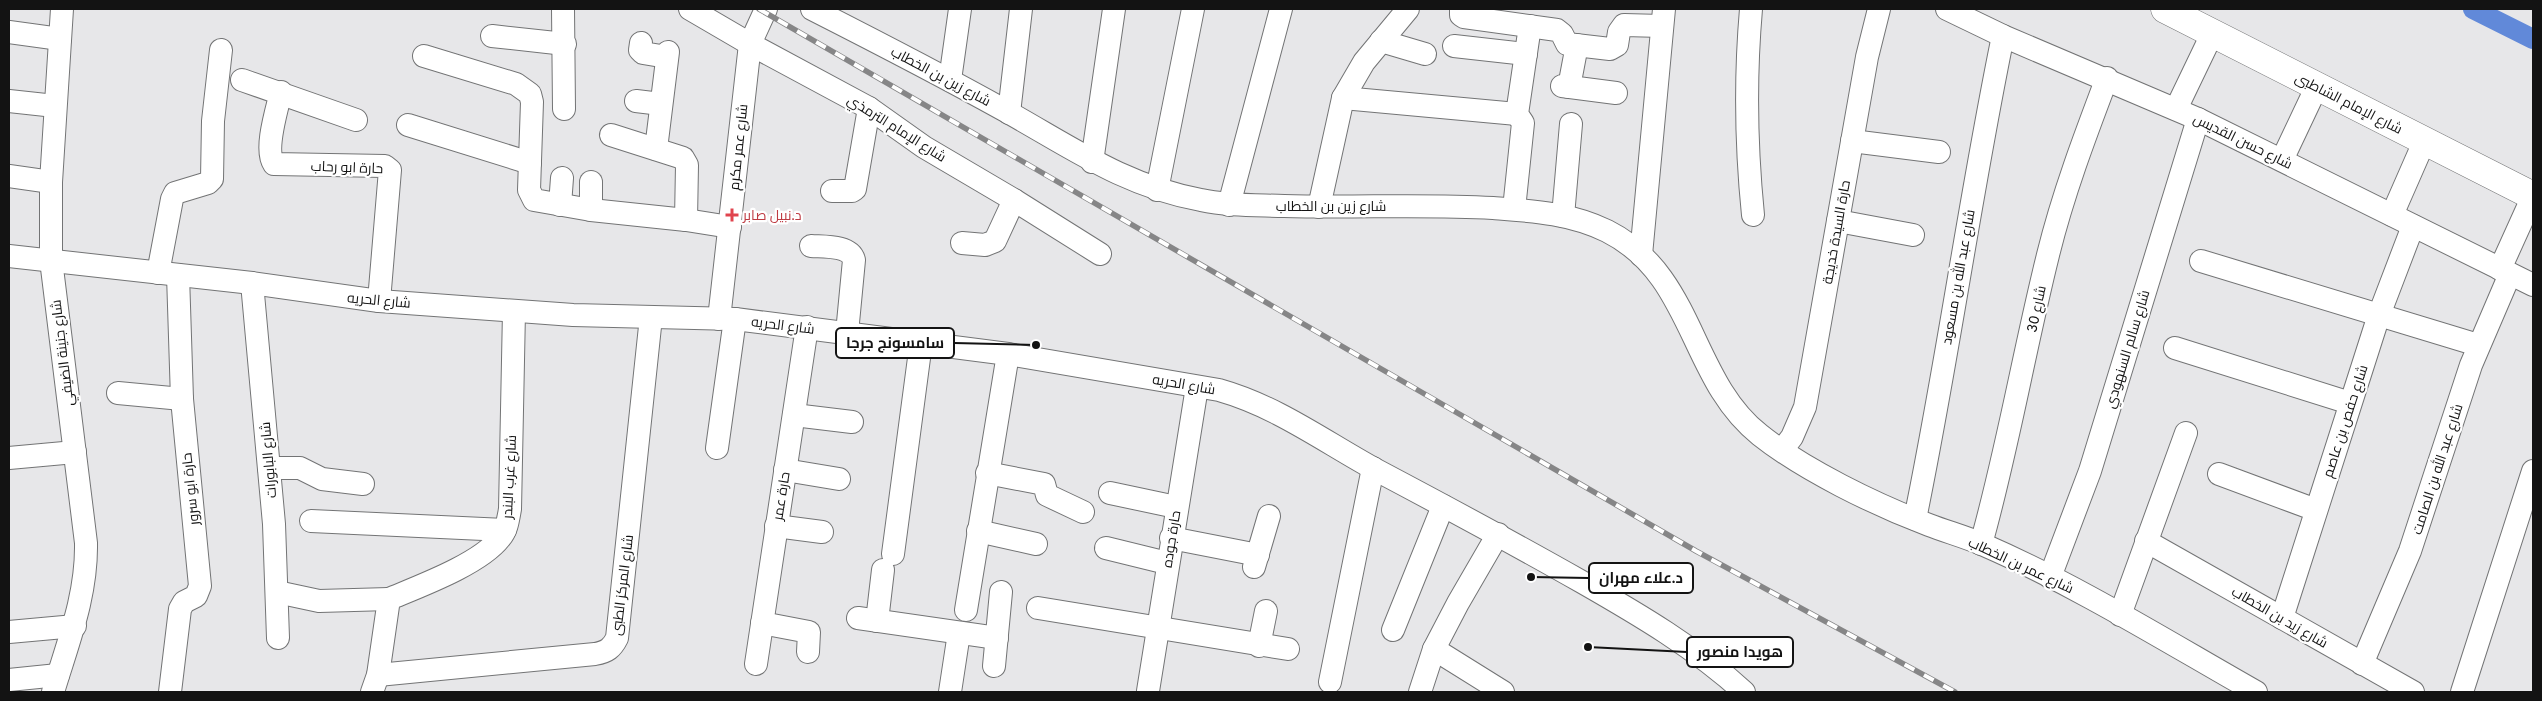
<svg xmlns="http://www.w3.org/2000/svg" width="2542" height="701" viewBox="0 0 2542 701" font-family="Overpass,Cairo,sans-serif">
  <style>
    .lines { fill: none; stroke-linecap: round; stroke-linejoin: round }
    .canal { stroke: #6189d9; stroke-width: 20 }
    .street-casing { stroke: #737475; stroke-width: 24 }
    .primary-casing { stroke: #737475; stroke-width: 29 }
    .street { stroke: #fff; stroke-width: 22 }
    .primary { stroke: #fff; stroke-width: 28 }
    .rail-casing { stroke: #868687; stroke-width: 5.5 }
    .rail { stroke: #fff; stroke-width: 4; stroke-dasharray: 11; stroke-linecap: butt }
    .health-dot { fill: #e0444e; stroke: #fff; stroke-width: 2 }
    .labels { text-anchor: middle; stroke-width: 4.5; stroke-linejoin: round; paint-order: stroke }
    .street-label { font-size: 14px; fill: #131313; stroke: #fff }
    .health-label { font-size: 14px; fill: #be3a42; stroke: #fff; text-anchor: start }
    .leader { fill: none; stroke: #131313; stroke-width: 2 }
    .callout-dot { fill: #131313; stroke: #fff; stroke-width: 2 }
    .callout { fill: #fff; stroke: #131313; stroke-width: 2 }
    .callout-label { font-size: 15px; text-anchor: middle; font-weight: bold; fill: #131313 }
  </style>
  <rect width="100%" height="100%" fill="#e7e7e9"/>
  <g class="lines">
    <polyline class="canal" points="2473,9 2533,39"/>
    <defs>
      <g id="street">
        <polyline points="563,9 564,109"/>
        <polyline points="690,9 750,44 869,108 924,147 1014,200 1100,254"/>
        <path d="M 812,9 C 877,42 941,75 1004,110 C 1071,147 1124,186 1201,200 C 1228,206 1256,205 1284,206 C 1354,208 1423,204 1493,208 C 1532,211 1570,213 1607,231 C 1695,275 1689,379 1760,435 C 1804,470 1876,505 1929,525 C 1947,532 1966,537 1984,545 C 2078,586 2166,641 2256,692"/>
        <polyline points="1461,9 1461,15 1464,17 1557,30 1562,34 1567,44 1610,49 1617,45 1619,32 1624,25 1662,26"/>
        <path d="M 1751,9 C 1745,78 1746,146 1753,215"/>
        <polyline points="1947,9 2003,36 2198,119 2533,285"/>
        <polyline points="9,32 60,39"/>
        <polyline points="492,36 565,44"/>
        <polyline points="1381,41 1425,54"/>
        <polyline points="641,43 640,50 643,53 667,57"/>
        <polyline points="1454,46 1526,54"/>
        <polyline points="424,56 516,84 530,94 532,102 529,190 534,200 591,210 686,220 730,227"/>
        <polyline points="242,80 356,120"/>
        <polyline points="950,80 960,9"/>
        <polyline points="1562,86 1616,93"/>
        <polyline points="1569,87 1577,45"/>
        <path d="M 281,92 C 277,109 264,150 274,164 L 385,166 L 390,170 L 379,301"/>
        <polyline points="1343,98 1517,114"/>
        <polyline points="9,101 55,106"/>
        <polyline points="636,101 661,104"/>
        <polyline points="2176,109 2213,32"/>
        <polyline points="1009,113 1021,9"/>
        <polyline points="408,125 530,163"/>
        <polyline points="611,135 683,158 687,165 686,220"/>
        <polyline points="1852,141 1939,152"/>
        <polyline points="656,149 668,52"/>
        <polyline points="2282,160 2317,86"/>
        <polyline points="1092,162 1114,9"/>
        <polyline points="9,176 51,182"/>
        <polyline points="591,182 591,210"/>
        <polyline points="1157,190 1193,9"/>
        <polyline points="832,191 852,191 855,189 869,108"/>
        <polyline points="560,205 562,178"/>
        <polyline points="1229,205 1281,9"/>
        <polyline points="1319,207 1343,98 1364,62 1408,9"/>
        <polyline points="1514,209 1523,123 1517,114 1530,26"/>
        <polyline points="2392,215 2424,142"/>
        <polyline points="1563,216 1571,124"/>
        <polyline points="1838,221 1913,235"/>
        <polyline points="962,243 985,245 995,241 1014,200"/>
        <path d="M 811,246 C 824,247 850,245 854,260 L 847,333"/>
        <polyline points="1641,255 1664,9"/>
        <path d="M 9,256 L 252,283 L 379,301 L 573,315 L 735,319 L 1008,354 L 1219,390 C 1279,407 1326,443 1380,472 C 1448,508 1515,544 1582,582 C 1638,614 1696,648 1744,692"/>
        <polyline points="2201,261 2478,345"/>
        <polyline points="2500,269 2533,196"/>
        <polyline points="158,273 172,199 175,193 208,183 212,179 213,121 221,50"/>
        <polyline points="252,283 274,524 278,638"/>
        <polyline points="719,319 750,44 766,9"/>
        <polyline points="2175,348 2350,403"/>
        <polyline points="118,393 182,399"/>
        <polyline points="794,415 852,422"/>
        <polyline points="717,448 735,319"/>
        <polyline points="1782,450 1792,437 1805,407 1867,57 1879,9"/>
        <polyline points="9,458 75,452"/>
        <polyline points="269,468 300,468 322,479 363,484"/>
        <polyline points="785,470 839,479"/>
        <polyline points="987,473 1044,484 1047,495 1083,512"/>
        <polyline points="2219,474 2316,510"/>
        <polyline points="1110,493 1176,507"/>
        <path d="M 1915,519 C 1948,359 1970,196 2003,36"/>
        <polyline points="311,521 505,530"/>
        <polyline points="776,526 822,532"/>
        <polyline points="978,531 1036,544"/>
        <polyline points="1171,538 1258,555"/>
        <polyline points="2146,541 2413,692"/>
        <path d="M 1981,544 C 2008,448 2024,351 2048,255 C 2063,194 2085,136 2107,78"/>
        <polyline points="1106,548 1167,563"/>
        <polyline points="893,554 921,343"/>
        <polyline points="1254,567 1269,516"/>
        <polyline points="2050,577 2090,471 2198,119"/>
        <polyline points="277,592 319,601 389,599"/>
        <polyline points="1038,608 1288,649"/>
        <polyline points="966,610 1008,354"/>
        <polyline points="2120,615 2186,433"/>
        <polyline points="858,618 997,638"/>
        <polyline points="2282,618 2379,315 2413,226"/>
        <polyline points="877,621 883,570"/>
        <polyline points="762,623 809,632 808,652"/>
        <polyline points="1393,630 1443,506"/>
        <polyline points="9,632 75,626"/>
        <polyline points="1259,646 1266,611"/>
        <polyline points="1434,649 1503,692"/>
        <polyline points="756,664 807,327"/>
        <polyline points="2362,664 2410,551 2471,365 2510,274"/>
        <polyline points="994,666 1001,592"/>
        <path d="M 378,675 L 595,654 C 607,652 612,648 617,638 L 651,317"/>
        <polyline points="9,680 58,675"/>
        <polyline points="1330,682 1373,468"/>
        <polyline points="1148,691 1197,387"/>
        <path d="M 53,692 C 68,642 87,596 86,543 L 51,260 L 51,182 L 62,9"/>
        <polyline points="170,692 180,609 184,602 196,596 200,586 182,399 178,275"/>
        <path d="M 372,692 L 378,675 L 389,599 C 420,586 480,564 500,538 C 507,530 508,520 510,509 L 514,311"/>
        <polyline points="950,692 959,633"/>
        <polyline points="1420,692 1434,649 1458,603 1498,534"/>
        <polyline points="2462,692 2533,471"/>
      </g>
      <polyline id="primary" points="2165,9 2533,196"/>
    </defs>
    <use href="#street" class="street-casing"/>
    <use href="#primary" class="primary-casing"/>
    <use href="#street" class="street"/>
    <use href="#primary" class="primary"/>
    <defs>
      <polyline id="rail" points="759,9 1696,551 1955,692"/>
    </defs>
    <use href="#rail" class="rail-casing"/>
    <use href="#rail" class="rail"/>
  </g>
  <path class="health-dot" d="M729.5 207.5h5v5h5v5h-5v5h-5v-5h-5v-5h5z"/>
  <g class="labels">
    <g class="street-label">
      <text transform="translate(941 76) rotate(28)" y="5">شارع زين بن الخطاب</text>
      <text transform="translate(2349 103) rotate(27)" y="5">شارع الإمام الشاطبى</text>
      <text transform="translate(897 128) rotate(32)" y="5">شارع الإمام الترمذي</text>
      <text transform="translate(2243 141) rotate(26)" y="5">شارع حسن القديس</text>
      <text transform="translate(738 147) rotate(-84)" y="5">شارع عمر مكرم</text>
      <text transform="translate(347 167) rotate(2)" y="5">حارة ابو رحاب</text>
      <text x="1331" y="211">شارع زين بن الخطاب</text>
      <text transform="translate(1836 232) rotate(-80)" y="5">حارة السيدة خديجة</text>
      <text transform="translate(1958 277) rotate(-80)" y="5">شارع عبد الله بن مسعود</text>
      <text transform="translate(379 300) rotate(5)" y="5">شارع الحريه</text>
      <text transform="translate(2036 309) rotate(-78)" y="5">شارع 30</text>
      <text transform="translate(783 325) rotate(7)" y="5">شارع الحريه</text>
      <text transform="translate(2127 349) rotate(-73)" y="5">شارع سالم السنهودي</text>
      <text transform="translate(62 353) rotate(-97)" y="5">شارع جنينة الضيفي</text>
      <text transform="translate(1184 384) rotate(10)" y="5">شارع الحريه</text>
      <text transform="translate(2345 421) rotate(-72)" y="5">شارع حفص بن عاصم</text>
      <text transform="translate(268 460) rotate(-95)" y="5">شارع البابورات</text>
      <text transform="translate(2437 469) rotate(-72)" y="5">شارع عبد الله بن الصامت</text>
      <text transform="translate(509 477) rotate(-87)" y="5">شارع غرب البندر</text>
      <text transform="translate(190 489) rotate(-96)" y="5">حارة ابو سرور</text>
      <text transform="translate(781 496) rotate(-81)" y="5">حارة عمر</text>
      <text transform="translate(1171 539) rotate(-81)" y="5">حارة جوده</text>
      <text transform="translate(2021 565) rotate(25)" y="5">شارع عمر بن الخطاب</text>
      <text transform="translate(622 585) rotate(-83)" y="5">شارع المركز الطبى</text>
      <text transform="translate(2280 617) rotate(30)" y="5">شارع زيد بن الخطاب</text>
    </g>
    <g class="health-label">
      <text x="743" y="220">د.نبيل صابر</text>
    </g>
  </g>
  <path class="leader" d="M1036 345L954 343M1531 577L1589 578M1588 647L1687 652"/>
  <g class="callout-dot">
    <circle cx="1036" cy="345" r="5"/>
    <circle cx="1531" cy="577" r="5"/>
    <circle cx="1588" cy="647" r="5"/>
  </g>
  <g class="callout">
    <rect x="836" y="328" width="118" height="30" rx="5"/>
    <rect x="1589" y="563" width="104" height="30" rx="5"/>
    <rect x="1687" y="637" width="106" height="30" rx="5"/>
  </g>
  <g class="callout-label">
    <text x="895" y="348">سامسونج جرجا</text>
    <text x="1641" y="583">د.علاء مهران</text>
    <text x="1740" y="657">هويدا منصور</text>
  </g>
  <rect width="2542" height="701" fill="none" stroke="#131313" stroke-width="20"/>
</svg>
